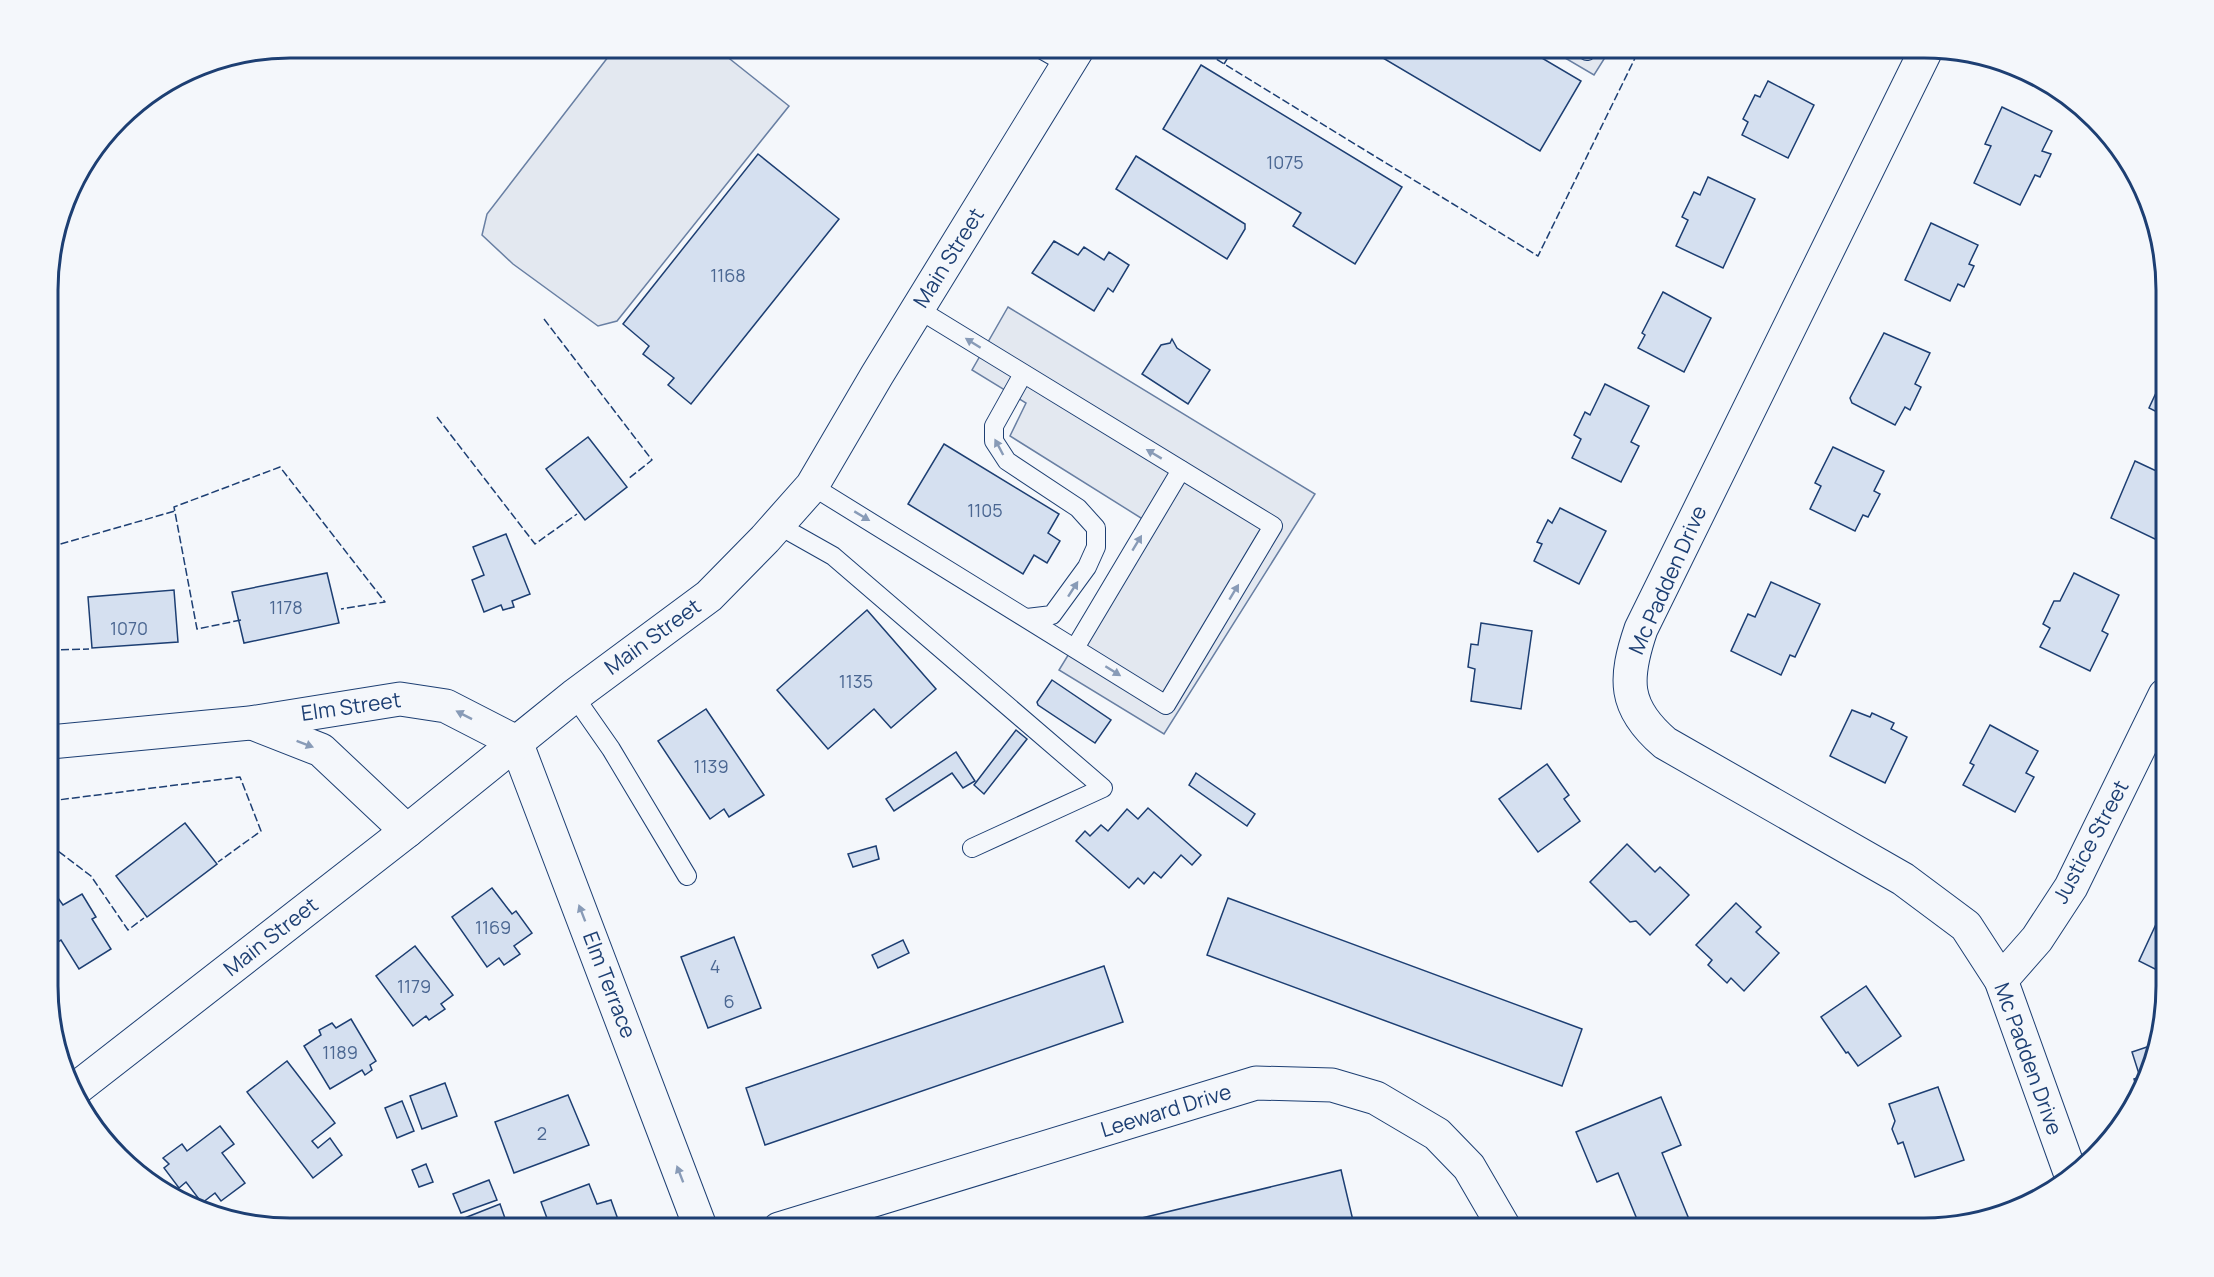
<svg xmlns="http://www.w3.org/2000/svg" width="2214" height="1277" viewBox="0 0 2214 1277" font-family="Manrope,sans-serif">
  <style>
    .parking { fill: #e3e8f0; stroke: #687fa3; stroke-width: 1.5 }
    .building { fill: #d5e0f0; stroke: #1d3f73; stroke-width: 1.5 }
    .lines { fill: none; stroke-linecap: round; stroke-linejoin: round }
    .service-casing { stroke: #1d3f73; stroke-width: 20 }
    .minor-casing { stroke: #1d3f73; stroke-width: 35 }
    .tertiary-casing { stroke: #1d3f73; stroke-width: 35 }
    .secondary-casing { stroke: #1d3f73; stroke-width: 35 }
    .service { stroke: #f4f7fb; stroke-width: 18 }
    .minor { stroke: #f4f7fb; stroke-width: 33 }
    .tertiary { stroke: #f4f7fb; stroke-width: 33 }
    .secondary { stroke: #f4f7fb; stroke-width: 33 }
    .fence { stroke: #1d3f73; stroke-width: 1.5; stroke-dasharray: 8 3; stroke-linecap: butt }
    .oneway { fill: #889bb7 }
    .labels { text-anchor: middle; stroke-width: 4.5; stroke-linejoin: round; paint-order: stroke }
    .number-label { font-size: 18px; fill: #4b6792 }
    .street-label { font-size: 21px; fill: #1d3f73; stroke: #f4f7fb }
    .rim { fill: none; stroke: #1d3f73; stroke-width: 3 }
  </style>
  <rect width="100%" height="100%" fill="#f4f7fb"/>
  <g class="parking">
    <polygon points="615,48 716,48 789,106 617,321 598,326 513,264 482,235 487,214"/>
    <polygon points="1548,48 1611,48 1594,75"/>
    <polygon points="1008,307 1315,494 1164,734 1059,670 1149,523 1010,436 1026,403 972,370"/>
  </g>
  <g class="building">
    <polygon points="1366,48 1525,48 1581,81 1540,151"/>
    <polygon points="1201,65 1402,187 1355,264 1293,226 1301,213 1163,129"/>
    <polygon points="1768,81 1814,105 1788,158 1742,135 1748,122 1743,119 1755,95 1760,97"/>
    <polygon points="2002,107 2052,131 2042,151 2051,154 2040,177 2035,175 2020,205 1974,183 1991,146 1985,144"/>
    <polygon points="758,154 839,219 691,404 668,385 674,378 643,354 649,346 623,324"/>
    <polygon points="1136,156 1245,224 1245,229 1227,259 1116,189"/>
    <polygon points="1708,177 1755,199 1723,268 1676,246 1688,220 1682,217 1694,192 1700,195"/>
    <polygon points="1931,223 1978,245 1969,264 1974,266 1964,287 1958,284 1950,301 1905,280"/>
    <polygon points="1054,241 1078,255 1084,247 1104,260 1109,252 1129,265 1113,292 1108,288 1094,311 1032,273"/>
    <polygon points="1663,292 1711,318 1684,372 1638,348 1645,335 1642,333"/>
    <polygon points="1884,333 1930,353 1915,384 1921,387 1910,410 1905,407 1895,425 1852,403 1850,398"/>
    <polygon points="1172,339 1177,348 1210,370 1188,404 1142,374 1161,345 1170,343"/>
    <polygon points="2165,361 2165,416 2149,408 2162,380 2160,373"/>
    <polygon points="1605,384 1649,406 1631,442 1639,446 1621,482 1572,458 1581,439 1574,435 1585,412 1590,415"/>
    <polygon points="588,437 627,487 585,520 546,469"/>
    <polygon points="944,444 1059,514 1048,533 1060,541 1047,563 1034,555 1023,574 908,504"/>
    <polygon points="1833,447 1884,471 1874,491 1880,494 1868,517 1863,515 1855,531 1810,509 1821,486 1815,483"/>
    <polygon points="2135,461 2165,475 2165,522 2157,540 2111,518"/>
    <polygon points="1560,508 1606,531 1579,584 1534,561 1542,544 1537,542 1548,520 1552,523"/>
    <polygon points="506,534 530,594 512,601 514,607 503,610 501,605 484,612 472,580 484,575 473,547"/>
    <polygon points="327,573 339,623 244,643 232,592"/>
    <polygon points="2074,573 2119,595 2102,631 2108,634 2090,671 2040,647 2050,628 2043,624 2054,601 2060,601"/>
    <polygon points="1771,582 1820,604 1795,657 1790,655 1781,675 1731,651 1748,614 1755,617"/>
    <polygon points="174,590 178,642 92,648 88,597"/>
    <polygon points="867,610 936,689 891,728 874,709 828,749 777,690"/>
    <polygon points="1481,623 1532,631 1521,709 1471,701 1475,669 1468,667 1471,644 1478,645"/>
    <polygon points="1052,680 1111,720 1095,743 1038,705 1037,702"/>
    <polygon points="706,709 764,795 729,817 724,809 710,819 658,741"/>
    <polygon points="1852,710 1870,717 1872,713 1894,723 1891,729 1907,737 1885,783 1830,756"/>
    <polygon points="1990,725 2038,751 2026,773 2034,777 2015,812 1963,785 1974,765 1970,763"/>
    <polygon points="1016,730 1027,739 984,794 974,785"/>
    <polygon points="956,752 975,781 963,788 952,773 894,811 886,799"/>
    <polygon points="1547,764 1569,795 1564,799 1580,821 1538,852 1499,799"/>
    <polygon points="1196,773 1255,814 1247,826 1189,785"/>
    <polygon points="1148,808 1201,855 1192,865 1181,855 1161,878 1154,872 1144,884 1138,878 1129,888 1076,841 1085,831 1090,836 1101,825 1108,831 1127,809 1138,819"/>
    <polygon points="185,823 217,864 147,917 116,876"/>
    <polygon points="1627,844 1655,872 1660,867 1689,895 1650,935 1636,921 1630,922 1590,882"/>
    <polygon points="876,846 879,859 853,867 848,854"/>
    <polygon points="492,888 512,914 516,911 532,933 514,946 520,954 504,965 499,958 487,967 452,917"/>
    <polygon points="82,894 96,917 92,919 111,949 79,969 61,940 53,945 50,941 50,903 58,898 63,905"/>
    <polygon points="1228,898 1582,1029 1562,1086 1207,955"/>
    <polygon points="1736,903 1761,927 1756,932 1779,953 1744,991 1731,978 1727,983 1708,965 1712,960 1696,945"/>
    <polygon points="2164,907 2165,908 2165,974 2139,961"/>
    <polygon points="734,937 761,1008 708,1028 681,957"/>
    <polygon points="903,940 909,953 878,968 872,955"/>
    <polygon points="415,946 453,995 441,1004 445,1009 429,1020 426,1016 413,1026 376,976"/>
    <polygon points="1104,966 1123,1022 765,1145 746,1088"/>
    <polygon points="1866,986 1901,1036 1858,1066 1848,1052 1846,1053 1821,1017"/>
    <polygon points="351,1019 376,1061 370,1065 372,1070 365,1075 362,1070 330,1089 304,1046 321,1035 319,1030 332,1023 336,1028"/>
    <polygon points="2153,1045 2138,1092 2134,1079 2140,1077 2132,1052"/>
    <polygon points="287,1061 335,1123 312,1141 318,1148 330,1138 342,1155 313,1178 247,1092"/>
    <polygon points="445,1083 457,1116 422,1129 410,1096"/>
    <polygon points="1938,1087 1964,1160 1915,1177 1903,1142 1898,1144 1892,1129 1895,1121 1889,1104"/>
    <polygon points="568,1095 589,1145 514,1173 495,1122"/>
    <polygon points="1661,1097 1681,1145 1662,1153 1693,1229 1641,1229 1618,1173 1597,1182 1576,1132"/>
    <polygon points="402,1101 414,1131 397,1138 385,1108"/>
    <polygon points="220,1126 234,1144 222,1153 245,1183 221,1201 215,1193 202,1203 186,1182 179,1188 164,1168 169,1164 163,1158 182,1144 187,1151"/>
    <polygon points="426,1164 433,1182 419,1187 412,1170"/>
    <polygon points="1341,1170 1355,1229 1096,1229"/>
    <polygon points="489,1180 497,1200 461,1213 453,1194"/>
    <polygon points="589,1184 597,1204 611,1200 620,1225 610,1229 551,1229 541,1202"/>
    <polygon points="500,1204 507,1224 495,1229 466,1229 462,1219"/>
  </g>
  <g class="lines">
    <defs>
      <g id="service">
        <polyline points="1039,48 1067,64"/>
        <polyline points="1583,48 1587,51"/>
        <polyline points="1023,374 994,426 994,441 1007,461 1078,508 1096,528 1096,547 1087,567 1052,615 1027,618"/>
        <polyline points="812,486 1166,705 1273,526 918,309"/>
        <polyline points="778,525 833,556 1103,788 972,848"/>
        <polyline points="1075,648 1181,470"/>
        <polyline points="574,696 611,749 687,876"/>
      </g>
      <g id="minor">
        <path d="M 1927,48 L 1641,629 C 1624,679 1623,707 1665,743 L 1903,879 L 1966,926 L 2001,980 L 2071,1175"/>
        <polyline points="516,742 701,1229"/>
        <polyline points="2001,980 2037,939 2071,887 2165,695"/>
        <polyline points="779,1229 1256,1083 1332,1085 1376,1098 1437,1134 1469,1167 1505,1229"/>
      </g>
      <g id="tertiary">
        <polyline points="252,723 321,750 407,831"/>
        <polyline points="50,742 250,723 400,699 446,706 516,742"/>
      </g>
      <polyline id="secondary" points="77,1088 407,831 574,696 709,596 765,539 812,486 877,375 1078,48"/>
    </defs>
    <use href="#service" class="service-casing"/>
    <use href="#minor" class="minor-casing"/>
    <use href="#tertiary" class="tertiary-casing"/>
    <use href="#secondary" class="secondary-casing"/>
    <use href="#service" class="service"/>
    <use href="#minor" class="minor"/>
    <use href="#tertiary" class="tertiary"/>
    <use href="#secondary" class="secondary"/>
    <g class="fence">
      <polyline points="1198,48 1538,256 1640,48"/>
      <polyline points="1224,64 1234,48"/>
      <polyline points="544,319 652,460 628,479"/>
      <polyline points="437,417 535,544 577,514"/>
      <polyline points="50,547 175,511"/>
      <polyline points="241,620 197,629 174,507 280,467 385,602 341,609"/>
      <polyline points="50,650 89,649"/>
      <polyline points="50,801 240,777 261,831 218,862"/>
      <polyline points="50,845 91,876 128,930 144,918"/>
    </g>
  </g>
  <defs><path id="oneway-solid" d="M-6-.8H1V-3.2L6.5 0L1 3.2V.8H-6Z" transform="scale(1.5)"/></defs>
  <g class="oneway">
    <use href="#oneway-solid" transform="translate(973 343) rotate(-148)"/>
    <use href="#oneway-solid" transform="translate(999 447) rotate(-118)"/>
    <use href="#oneway-solid" transform="translate(1154 454) rotate(-149)"/>
    <use href="#oneway-solid" transform="translate(862 516) rotate(31)"/>
    <use href="#oneway-solid" transform="translate(1137 543) rotate(-59)"/>
    <use href="#oneway-solid" transform="translate(1073 589) rotate(-57)"/>
    <use href="#oneway-solid" transform="translate(1234 592) rotate(-59)"/>
    <use href="#oneway-solid" transform="translate(1113 671) rotate(32)"/>
    <use href="#oneway-solid" transform="translate(464 715) rotate(-153)"/>
    <use href="#oneway-solid" transform="translate(305 744) rotate(21)"/>
    <use href="#oneway-solid" transform="translate(582 913) rotate(-111)"/>
    <use href="#oneway-solid" transform="translate(680 1174) rotate(-111)"/>
  </g>
  <g class="labels">
    <g class="number-label">
      <text x="1285" y="169">1075</text>
      <text x="728" y="282">1168</text>
      <text x="985" y="517">1105</text>
      <text x="286" y="614">1178</text>
      <text x="129" y="635">1070</text>
      <text x="856" y="688">1135</text>
      <text x="711" y="773">1139</text>
      <text x="493" y="934">1169</text>
      <text x="715" y="973">4</text>
      <text x="414" y="993">1179</text>
      <text x="729" y="1008">6</text>
      <text x="340" y="1059">1189</text>
      <text x="542" y="1140">2</text>
    </g>
    <g class="street-label">
      <text transform="translate(949 258) rotate(-58)" y="7">Main Street</text>
      <text transform="translate(1668 580) rotate(-66)" y="7">Mc Padden Drive</text>
      <text transform="translate(653 637) rotate(-36)" y="7">Main Street</text>
      <text transform="translate(351 707) rotate(-8)" y="7">Elm Street</text>
      <text transform="translate(2091 842) rotate(-62)" y="7">Justice Street</text>
      <text transform="translate(271 937) rotate(-38)" y="7">Main Street</text>
      <text transform="translate(609 985) rotate(69)" y="7">Elm Terrace</text>
      <text transform="translate(2028 1059) rotate(70)" y="7">Mc Padden Drive</text>
      <text transform="translate(1166 1111) rotate(-17)" y="7">Leeward Drive</text>
    </g>
  </g>
  <path d="M0 0H2214V1277H0ZM290 58H1924A232 232 0 0 1 2156 290V986A232 232 0 0 1 1924 1218H290A232 232 0 0 1 58 986V290A232 232 0 0 1 290 58Z" fill="#f4f7fb" fill-rule="evenodd"/>
  <path class="rim" d="M290 58H1924A232 232 0 0 1 2156 290V986A232 232 0 0 1 1924 1218H290A232 232 0 0 1 58 986V290A232 232 0 0 1 290 58Z"/>
</svg>
